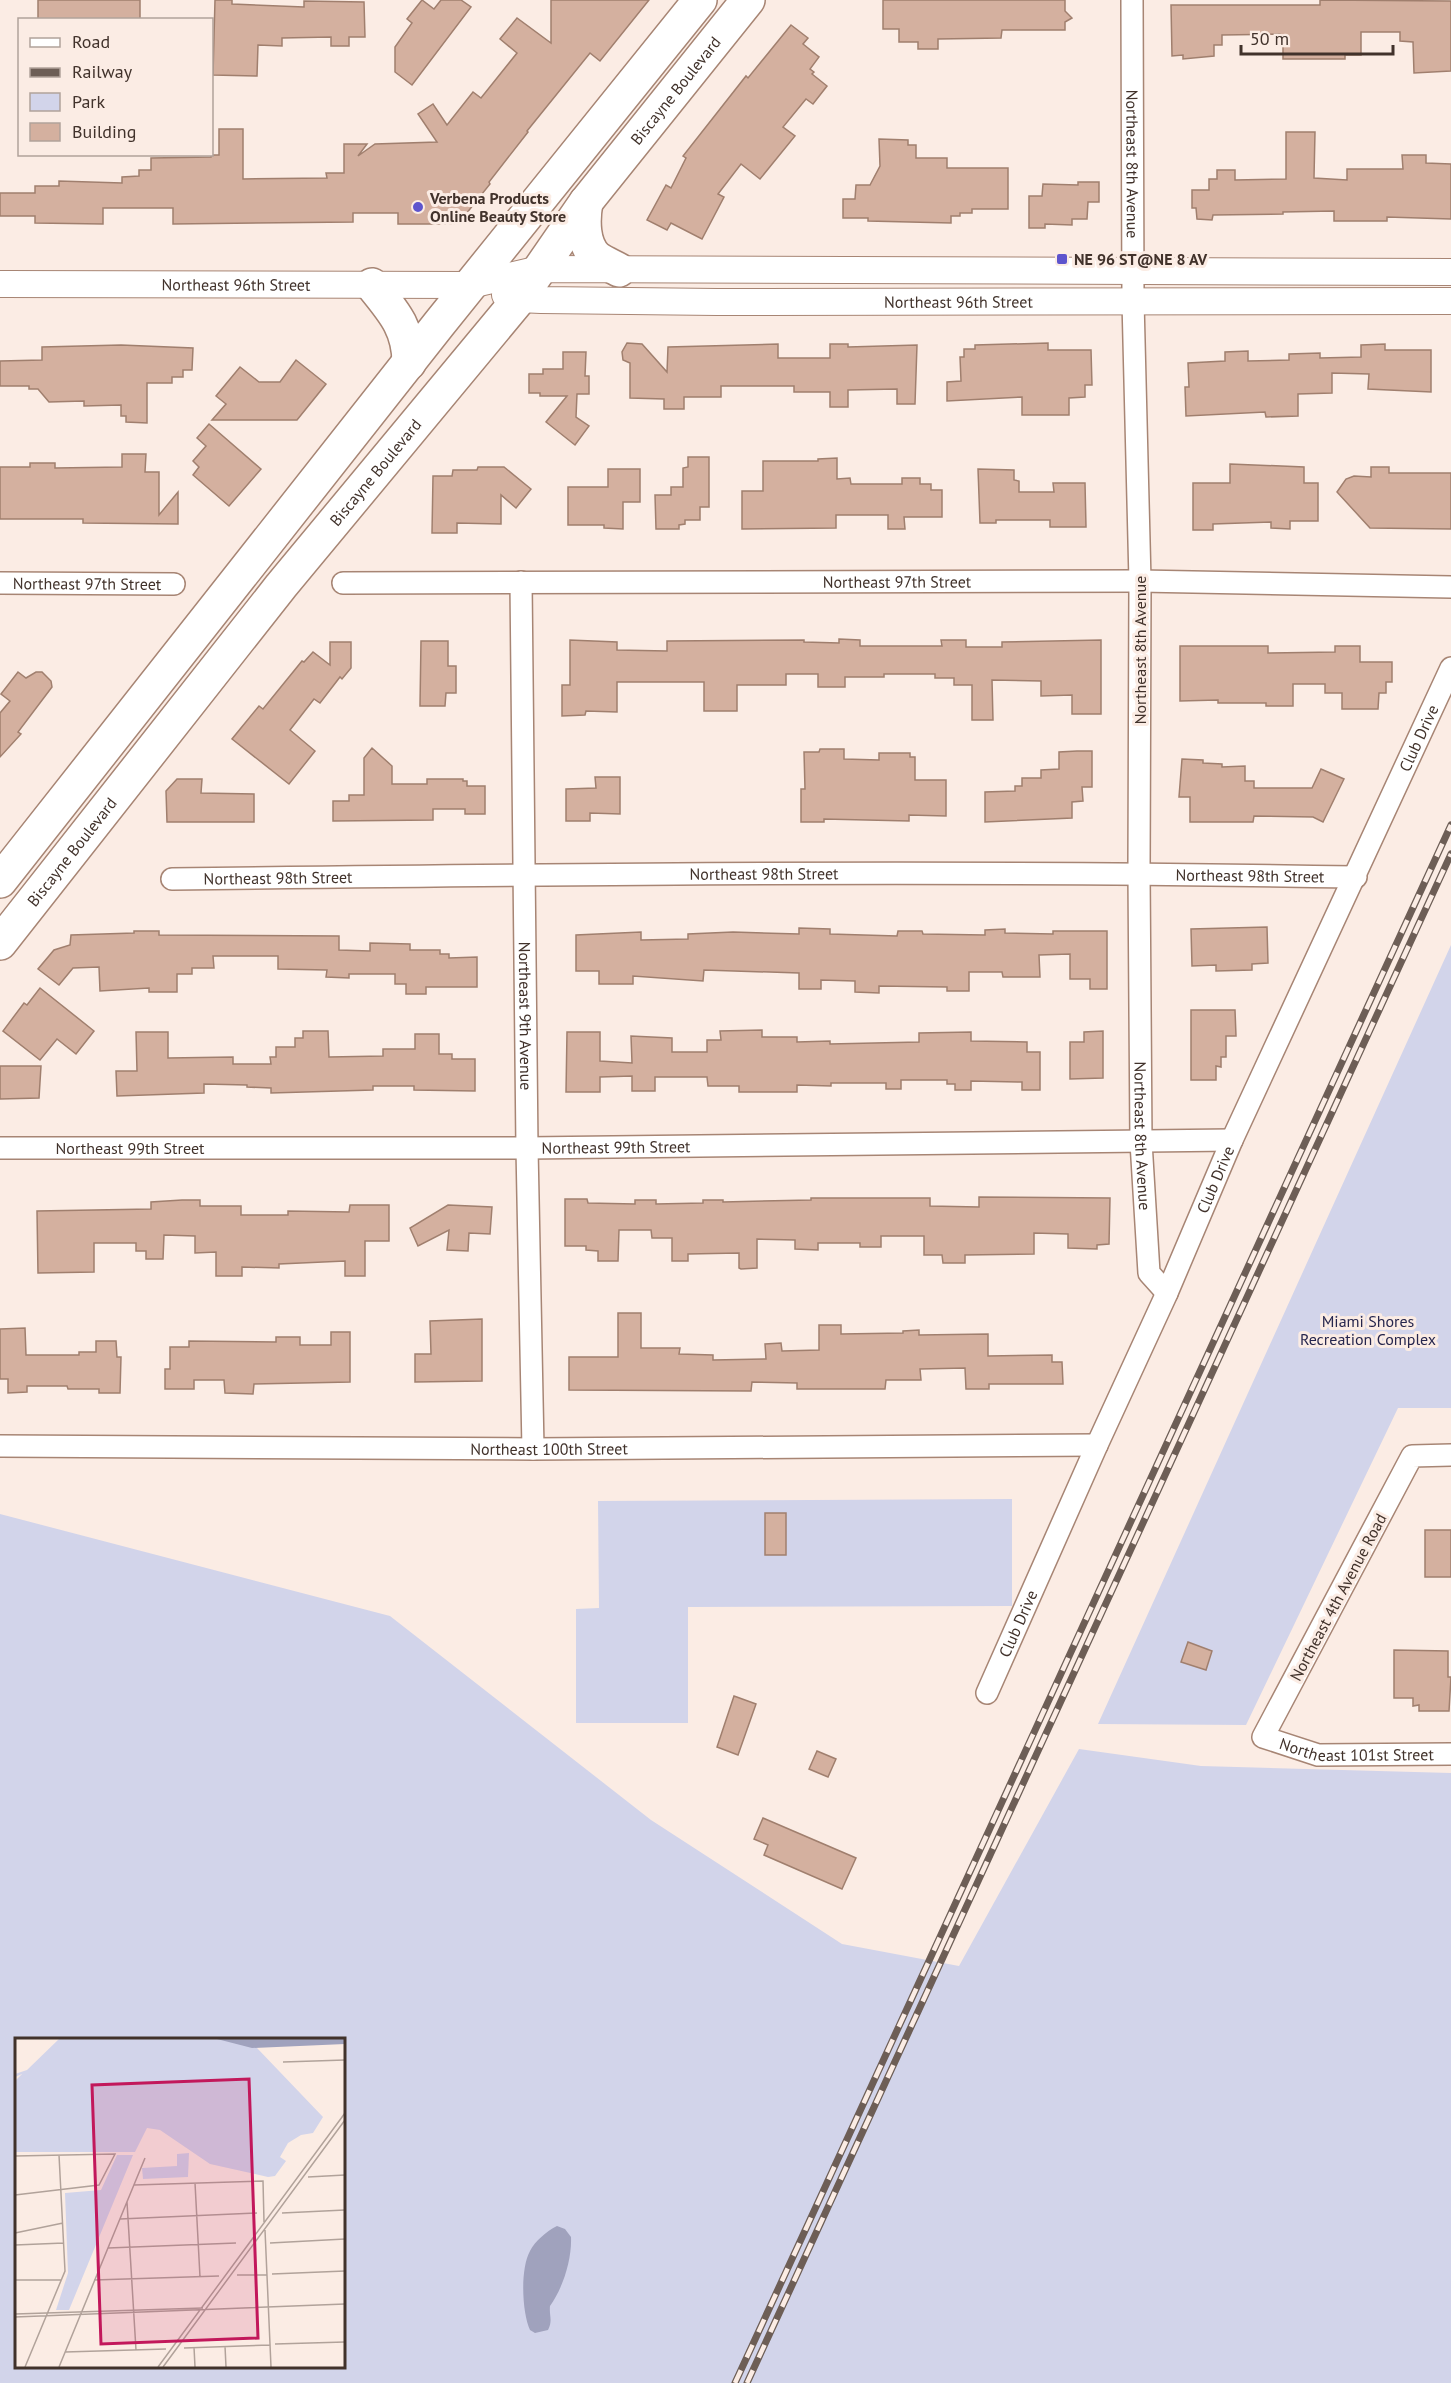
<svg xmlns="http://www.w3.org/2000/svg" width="1451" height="2383" viewBox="0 0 1451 2383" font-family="'PT Sans',sans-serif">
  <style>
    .green { fill: #d2d4ea; fill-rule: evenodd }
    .water { fill: #a0a2bd }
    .building { fill: #d4b09f; stroke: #a07f6e; stroke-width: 1.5 }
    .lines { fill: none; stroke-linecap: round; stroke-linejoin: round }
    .minor-casing { stroke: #a78574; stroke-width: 24 }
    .tertiary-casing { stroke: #a78574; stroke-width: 28 }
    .primary-casing { stroke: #a78574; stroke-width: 36 }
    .minor { stroke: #fff; stroke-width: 21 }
    .tertiary { stroke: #fff; stroke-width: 26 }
    .primary { stroke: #fff; stroke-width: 33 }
    .rail-casing { stroke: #6d5e56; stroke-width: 7 }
    .rail { stroke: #fbece4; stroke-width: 4.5; stroke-dasharray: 14; stroke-linecap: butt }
    .poi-dot { fill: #5d54cd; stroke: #fbece4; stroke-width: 2 }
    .labels { text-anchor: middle; stroke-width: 6; stroke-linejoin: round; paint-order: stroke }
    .street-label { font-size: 16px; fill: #41322b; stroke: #fbece4 }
    .poi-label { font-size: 16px; font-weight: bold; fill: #41322b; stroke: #fbece4; text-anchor: start }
    .park-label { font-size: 16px; fill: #26264d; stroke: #fbece4 }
    .inset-road { fill: none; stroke: #b1a29a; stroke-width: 1.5 }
    .view { fill: #c2185b; fill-opacity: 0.15; stroke: #c2185b; stroke-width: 3 }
    .inset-edge { fill: none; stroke: #41322b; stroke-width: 3 }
  </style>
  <rect width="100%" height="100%" fill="#fbece4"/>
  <g class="green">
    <polygon points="1451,945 1451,1408 1398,1408 1246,1725 1098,1724"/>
    <polygon points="1012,1499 1012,1606 688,1607 688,1723 576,1723 576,1609 599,1608 598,1501"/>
    <path d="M 0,1514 L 390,1616 L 651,1820 L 842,1944 L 959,1966 L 1079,1749 L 1201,1766 L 1451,1773 L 1451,2383 L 0,2383 ZM 16,2040 L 344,2040 L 344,2366 L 16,2366 Z"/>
  </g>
  <path class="water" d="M 557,2226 L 565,2229 L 571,2237 C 572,2259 563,2288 550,2306 C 549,2315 553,2321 548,2330 L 535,2333 L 530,2330 C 522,2313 520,2269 530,2251 C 535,2241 547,2231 557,2226 Z"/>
  <g class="building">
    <rect x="38" y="0" width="102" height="20"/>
    <polygon points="215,0 232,0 232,4 304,7 304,1 364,2 365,37 349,37 349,46 331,46 331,37 282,38 282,46 258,45 257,76 213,75"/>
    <polygon points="422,0 434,9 441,0 461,0 471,7 412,85 395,72 395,47 412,23 407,19"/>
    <polygon points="551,0 649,0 600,61 590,53 527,131 528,132 489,182 490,184 458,224 398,224 398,213 353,213 353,222 173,224 173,208 103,208 103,224 35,223 35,216 0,216 0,193 35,193 35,186 59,186 59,181 122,183 122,177 139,176 139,170 151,170 151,158 211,157 211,155 219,155 219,129 243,129 243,179 327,178 326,173 344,173 344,144 367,144 358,156 375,144 437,142 418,114 433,104 447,125 473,92 481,98 517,53 500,39 517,18 551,43"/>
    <polygon points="883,0 1065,0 1065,11 1072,18 1065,22 1065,30 1002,30 1001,38 938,39 938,49 918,49 918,42 899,42 899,29 883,29"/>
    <polygon points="1320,0 1451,1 1451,71 1414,73 1413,42 1400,41 1400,32 1361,32 1361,55 1345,55 1345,59 1283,59 1283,46 1280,46 1280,34 1222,35 1222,45 1214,45 1214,56 1183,59 1183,55 1172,56 1171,5 1320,5"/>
    <polygon points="791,25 808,38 803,44 819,57 810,69 814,72 812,74 827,86 813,104 806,99 783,127 795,136 760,179 741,164 718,194 724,197 702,239 671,223 667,230 647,220 666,185 671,188 686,158 683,156 746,76 748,78"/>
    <polygon points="1286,132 1315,132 1314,178 1347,180 1347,169 1403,169 1402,155 1426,155 1426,163 1451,164 1451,219 1387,217 1387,221 1334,221 1334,211 1283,212 1283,214 1213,215 1212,220 1197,219 1196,208 1192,208 1192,190 1209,190 1209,179 1217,179 1217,170 1235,170 1235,180 1286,179"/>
    <polygon points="879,139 908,140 908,145 916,145 916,158 947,158 947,168 1008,168 1008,209 972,209 972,213 960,213 960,216 951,216 951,223 868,221 868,218 843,218 843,199 855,199 856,185 870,185 880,166"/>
    <polygon points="1078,182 1099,182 1099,202 1088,202 1087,219 1072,219 1072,225 1045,224 1045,228 1029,228 1029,196 1042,196 1043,184 1078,185"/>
    <polygon points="627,343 642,344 667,372 668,347 778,344 778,358 830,358 830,344 848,344 848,347 917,345 915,404 897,404 897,389 848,390 848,407 830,407 830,392 794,392 794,386 721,386 721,397 684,397 684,409 664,409 664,399 630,398 630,363 623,360 622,352"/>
    <polygon points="1048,343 1048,350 1091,350 1092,385 1085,385 1085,397 1069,398 1069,415 1022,415 1022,397 947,401 947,382 961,381 960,357 964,357 964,349 975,349 975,345"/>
    <polygon points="1385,344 1385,350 1431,350 1431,392 1368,389 1369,374 1332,373 1332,393 1298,394 1298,416 1266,417 1265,412 1186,416 1185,387 1189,387 1188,363 1225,361 1225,352 1248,351 1248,361 1289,360 1289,354 1320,353 1320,358 1361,357 1361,345"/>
    <polygon points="121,345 193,348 192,370 183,370 183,377 172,377 172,383 147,383 147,423 126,422 126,416 121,416 121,405 84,406 84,401 49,402 38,389 29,389 29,386 0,386 0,361 42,360 42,347"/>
    <polygon points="563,352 586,352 585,376 589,376 589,394 577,394 576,417 589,426 575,445 546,422 567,396 540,396 540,393 529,393 529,374 543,374 543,369 563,369"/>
    <polygon points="296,360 326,384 297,420 212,420 226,404 216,396 240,367 259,382 280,382"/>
    <polygon points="209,424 261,469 229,506 193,475 199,467 193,461 206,446 197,438"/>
    <polygon points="122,454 146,454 145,472 159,472 159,515 178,492 178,524 83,523 83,519 0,519 0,467 30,467 30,463 55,463 55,468 122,467"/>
    <polygon points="688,457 709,457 709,507 700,507 700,520 685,520 685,524 679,525 679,529 656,529 655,495 671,495 671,487 683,487 683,468 688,467"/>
    <polygon points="837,458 837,479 850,478 851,484 902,484 902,478 920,478 920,484 931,484 931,490 942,490 942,517 904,517 905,529 888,529 888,515 836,515 836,528 742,529 742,491 763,491 763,461 818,461 818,459"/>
    <polygon points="1230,464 1304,467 1304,483 1318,483 1318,521 1290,521 1290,529 1271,528 1271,522 1213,524 1213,530 1193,530 1193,483 1230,483"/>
    <polygon points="478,467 504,467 531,489 516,508 501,495 501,524 457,523 457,533 432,533 433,476 452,476 453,470 477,470"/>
    <polygon points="1371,467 1389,467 1389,473 1451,473 1451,529 1370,528 1337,492 1346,479 1354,476 1371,477"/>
    <polygon points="608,469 640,469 640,502 623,502 623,529 604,528 604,525 568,525 568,487 608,487"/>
    <polygon points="978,469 1014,470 1014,480 1019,481 1019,492 1054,492 1053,483 1085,483 1086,527 1050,527 1050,520 996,520 996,523 980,523"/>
    <polygon points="839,639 860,640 860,646 942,646 941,640 966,640 966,647 1002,647 1002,642 1101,640 1101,714 1072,714 1072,695 1041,696 1041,681 992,680 993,720 972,720 972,685 954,685 954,678 935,678 935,674 884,674 884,677 845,677 845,687 818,687 818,674 786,674 786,685 737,685 737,711 704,711 704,682 617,682 617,712 586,711 585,715 562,716 562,685 570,685 570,640 617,642 617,650 667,651 667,641 804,640 804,642 839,643"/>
    <polygon points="421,641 448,641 448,666 456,666 456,693 446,693 445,706 420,706"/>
    <polygon points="330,642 351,642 351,668 342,679 340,677 320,703 314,699 290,730 315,751 289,784 232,739 259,706 263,709 302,661 304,662 313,652 330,665"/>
    <polygon points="1180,646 1268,646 1268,653 1335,652 1335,646 1360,646 1360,662 1392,662 1392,682 1386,682 1386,693 1379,693 1378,709 1342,709 1342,693 1325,693 1325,684 1293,684 1293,706 1266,706 1266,703 1218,703 1218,700 1180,701"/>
    <polygon points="18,672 26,678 36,672 42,672 51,681 52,687 18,732 21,734 0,757 0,713 10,701 1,694"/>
    <polygon points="372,748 392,766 392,784 427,784 427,779 463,779 463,781 467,781 467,786 485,786 485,814 465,814 465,809 433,809 433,820 333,821 333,801 349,801 349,795 364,795 364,758"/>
    <polygon points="820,749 844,749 844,759 879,760 879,753 910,753 910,757 915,757 915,780 946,780 946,816 909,815 909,821 824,819 824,822 801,822 801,789 805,789 804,752 819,752"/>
    <polygon points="1077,751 1092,751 1092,787 1082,787 1083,801 1072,802 1072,818 985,822 985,792 1015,791 1015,786 1022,786 1022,778 1041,778 1041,770 1059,769 1059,752"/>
    <polygon points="1182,759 1203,760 1203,763 1222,764 1222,767 1245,766 1245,781 1254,781 1254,788 1312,788 1321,769 1344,779 1323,822 1313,817 1254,816 1253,822 1190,822 1190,797 1179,797"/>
    <polygon points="595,777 620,777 620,814 590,813 590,821 566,821 566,789 596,788"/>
    <polygon points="177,779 202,779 201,793 254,794 254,822 167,822 166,791"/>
    <polygon points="1267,927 1268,963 1252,964 1252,970 1216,971 1216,965 1192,966 1191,929"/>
    <polygon points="799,928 830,929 830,934 897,936 898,931 922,931 923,934 985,935 985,930 1005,929 1005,933 1053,934 1053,931 1107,931 1107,989 1090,989 1090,979 1070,979 1070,954 1039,955 1040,977 1003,977 1002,972 969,972 969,991 947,991 947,987 879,986 879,993 855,992 855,981 821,980 821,989 799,989 799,973 704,970 703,981 633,976 633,984 599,984 599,971 576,971 576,935 641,932 641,940 688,939 688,934 733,932 799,934"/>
    <polygon points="134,931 159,931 159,935 339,936 339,950 370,951 370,943 410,944 410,950 440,950 440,954 449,954 449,958 477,957 477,987 426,987 426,994 406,994 406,984 395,984 395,974 349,974 349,978 326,977 327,970 278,969 278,956 213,956 214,968 192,968 192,974 177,974 177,992 149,992 149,988 100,991 99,967 73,968 59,985 38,969 54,950 70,945 71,935 134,933"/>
    <polygon points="40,988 94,1031 76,1054 57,1039 40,1060 3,1031 24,1003 27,1005"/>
    <polygon points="1191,1010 1235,1010 1236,1036 1226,1036 1226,1057 1221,1057 1221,1067 1216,1066 1216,1080 1191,1080"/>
    <polygon points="762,1030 762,1037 797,1037 797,1042 830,1041 830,1044 919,1042 919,1033 971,1032 971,1041 1027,1042 1027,1052 1040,1052 1040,1090 1022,1090 1022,1082 971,1081 971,1090 955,1090 955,1084 947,1084 947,1080 901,1080 901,1089 886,1089 886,1083 831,1083 831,1086 797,1085 797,1092 739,1092 739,1086 708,1086 707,1077 655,1077 655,1091 632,1091 632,1076 600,1077 600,1092 566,1092 567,1032 600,1032 600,1061 632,1063 631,1036 672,1038 672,1052 707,1052 707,1040 721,1040 720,1031"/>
    <polygon points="303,1031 328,1031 329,1057 383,1056 383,1049 415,1049 415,1034 439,1034 439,1054 452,1054 452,1059 475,1059 475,1091 414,1090 414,1086 373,1086 373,1090 271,1093 271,1088 247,1087 247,1085 204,1084 204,1093 117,1096 116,1071 137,1071 136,1032 168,1032 168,1058 233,1057 233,1064 271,1064 270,1057 276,1057 276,1047 295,1047 295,1038 303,1038"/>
    <polygon points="1103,1031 1103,1078 1070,1079 1070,1042 1084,1042 1084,1032"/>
    <polygon points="0,1066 41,1066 39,1098 0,1099"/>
    <polygon points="979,1197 1110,1198 1109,1244 1097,1245 1097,1249 1068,1248 1068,1234 1034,1233 1034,1254 965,1255 965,1263 943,1263 942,1255 924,1255 924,1236 881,1236 881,1247 860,1247 860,1243 818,1243 818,1250 795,1249 795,1240 757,1239 757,1268 741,1269 739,1268 739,1253 688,1254 688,1261 672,1261 672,1238 652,1238 651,1230 619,1230 618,1261 598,1261 598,1251 586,1250 586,1246 565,1246 565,1199 587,1199 588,1203 635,1204 635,1200 656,1200 656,1204 703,1203 703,1200 723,1200 723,1202 811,1200 811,1198 930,1198 930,1206 979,1207"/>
    <polygon points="182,1200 200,1200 200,1206 241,1206 241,1215 288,1215 288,1211 349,1212 350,1205 389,1205 389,1241 365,1241 365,1276 345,1276 345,1261 279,1264 279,1268 242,1267 242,1276 216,1276 216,1252 195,1253 195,1236 164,1235 163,1259 146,1259 146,1251 136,1251 136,1243 94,1243 94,1272 38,1273 37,1211 151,1209 151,1202"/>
    <polygon points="448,1205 492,1207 490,1234 469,1233 468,1251 447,1250 449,1230 418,1246 410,1228"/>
    <polygon points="618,1313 641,1313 641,1348 680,1348 679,1354 713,1355 713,1360 766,1359 765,1344 781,1343 782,1351 819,1350 819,1325 841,1325 841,1334 903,1333 903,1331 919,1330 919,1335 988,1334 988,1356 1052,1355 1052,1362 1062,1362 1063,1384 989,1384 989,1389 966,1389 965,1368 920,1369 921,1380 886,1380 885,1389 797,1389 797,1383 752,1382 751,1391 569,1390 569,1357 618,1357"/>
    <polygon points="482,1319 482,1381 415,1382 415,1354 431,1354 430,1321"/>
    <polygon points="25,1328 26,1355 79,1355 79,1352 96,1352 96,1341 116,1341 117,1357 121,1357 120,1393 99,1393 99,1389 68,1389 67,1386 27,1386 27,1392 8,1393 8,1379 0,1379 0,1329"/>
    <polygon points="331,1332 350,1332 350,1382 254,1384 253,1394 225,1393 224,1380 194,1380 194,1389 165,1389 165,1369 170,1369 170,1347 189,1347 189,1341 276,1342 276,1337 300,1337 300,1345 331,1345"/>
    <rect x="765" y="1513" width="21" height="42"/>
    <rect x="1425" y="1530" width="26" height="47"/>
    <polygon points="1188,1642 1212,1651 1206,1670 1181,1662"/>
    <polygon points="1394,1650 1448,1651 1448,1677 1451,1677 1449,1711 1419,1711 1419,1705 1413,1706 1413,1698 1394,1698"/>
    <polygon points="734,1696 756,1704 738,1755 717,1747"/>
    <polygon points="817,1751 836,1759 828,1777 809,1769"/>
    <polygon points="763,1818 856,1858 842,1889 764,1855 768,1845 754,1839"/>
  </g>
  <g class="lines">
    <defs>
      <g id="minor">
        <path id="s1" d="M 1132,0 L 1133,301 L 1140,581 L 1139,873 L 1141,1142 L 1149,1273 L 1167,1293"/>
        <path id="s2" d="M 521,582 L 527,1148 L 533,1449"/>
        <path id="s3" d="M 0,583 L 174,584"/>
        <path id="s4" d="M 343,583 L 1140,581 L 1451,587"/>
        <path id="s5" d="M 172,879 C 567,874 962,870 1356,877"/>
        <path id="s6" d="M 0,1148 L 527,1148 L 1232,1140"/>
        <path id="s7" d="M 0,1446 L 533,1449 L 1097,1445"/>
        <path id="s8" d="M 1451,1455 L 1412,1456 L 1263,1737 L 1318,1755 L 1451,1754"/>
        <path id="s9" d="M 987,1693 L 1097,1445 L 1167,1293 L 1232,1140 L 1451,668"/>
      </g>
      <g id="tertiary">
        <path id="s10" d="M 0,284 L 470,285 L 540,269 L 1451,272"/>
        <path id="s11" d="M 505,295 L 519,299 L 541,300 L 717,302 L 1451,301"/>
      </g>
      <g id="primary">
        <path d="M 586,202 C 583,219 582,245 597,258 C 604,263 612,266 619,270"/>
        <path d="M 372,285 C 393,311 409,328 409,363"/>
        <polyline points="0,881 439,324 700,0"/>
        <path id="s12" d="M 0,943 L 281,586 L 519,299 L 586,202 L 748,0"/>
      </g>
    </defs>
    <use href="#minor" class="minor-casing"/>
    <use href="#tertiary" class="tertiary-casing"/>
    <use href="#primary" class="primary-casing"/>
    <use href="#minor" class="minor"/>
    <use href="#tertiary" class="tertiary"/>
    <use href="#primary" class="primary"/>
    <defs>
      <g id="rail">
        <polyline points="735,2383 1451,825"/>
        <polyline points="747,2383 1451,854"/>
      </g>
    </defs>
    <use href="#rail" class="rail-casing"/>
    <use href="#rail" class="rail"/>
  </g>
  <g class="poi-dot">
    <circle cx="418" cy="207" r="6"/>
    <rect x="1056" y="253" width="12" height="12" rx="3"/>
  </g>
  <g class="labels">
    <g class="street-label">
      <text dy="6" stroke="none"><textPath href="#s12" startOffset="1088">Biscayne Boulevard</textPath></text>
      <text dy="6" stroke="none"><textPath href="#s1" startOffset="164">Northeast 8th Avenue</textPath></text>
      <text dy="6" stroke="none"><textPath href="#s10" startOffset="236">Northeast 96th Street</textPath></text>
      <text dy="6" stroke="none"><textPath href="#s11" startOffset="454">Northeast 96th Street</textPath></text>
      <text dy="6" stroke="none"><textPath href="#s12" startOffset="602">Biscayne Boulevard</textPath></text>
      <text dy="6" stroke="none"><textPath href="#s4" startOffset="554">Northeast 97th Street</textPath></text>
      <text dy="6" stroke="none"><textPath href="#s3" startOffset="87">Northeast 97th Street</textPath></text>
      <text transform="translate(1140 650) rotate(-90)" y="6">Northeast 8th Avenue</text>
      <text dy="6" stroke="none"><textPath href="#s9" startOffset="1048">Club Drive</textPath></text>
      <text dy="6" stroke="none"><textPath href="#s12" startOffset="116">Biscayne Boulevard</textPath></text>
      <text dy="6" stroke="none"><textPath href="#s5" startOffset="592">Northeast 98th Street</textPath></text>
      <text dy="6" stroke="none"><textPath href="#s5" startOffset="1078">Northeast 98th Street</textPath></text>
      <text dy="6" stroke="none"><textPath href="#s5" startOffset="106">Northeast 98th Street</textPath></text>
      <text dy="6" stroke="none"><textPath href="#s2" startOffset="434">Northeast 9th Avenue</textPath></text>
      <text dy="6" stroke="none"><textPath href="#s1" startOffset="1136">Northeast 8th Avenue</textPath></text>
      <text dy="6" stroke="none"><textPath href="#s6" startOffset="616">Northeast 99th Street</textPath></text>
      <text dy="6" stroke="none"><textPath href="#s6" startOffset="130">Northeast 99th Street</textPath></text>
      <text dy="6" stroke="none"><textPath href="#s9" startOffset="562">Club Drive</textPath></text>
      <text dy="6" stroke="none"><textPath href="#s7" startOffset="549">Northeast 100th Street</textPath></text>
      <text transform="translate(1338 1597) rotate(-62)" y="6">Northeast 4th Avenue Road</text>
      <text dy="6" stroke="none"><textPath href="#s9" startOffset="76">Club Drive</textPath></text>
      <text dy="6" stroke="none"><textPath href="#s8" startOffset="453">Northeast 101st Street</textPath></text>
    </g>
    <g class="poi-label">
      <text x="430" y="204">Verbena Products<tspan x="430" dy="18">Online Beauty Store</tspan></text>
      <text x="1074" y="265">NE 96 ST@NE 8 AV</text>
    </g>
    <g class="park-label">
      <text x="1368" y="1327">Miami Shores<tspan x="1368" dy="18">Recreation Complex</tspan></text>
    </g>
  </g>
  <g transform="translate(15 2038)">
    <rect width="330" height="330" fill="#fbece4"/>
    <path d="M 44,1 L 241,1 L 242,10 L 308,79 L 298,95 L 286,97 L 273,105 L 265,119 L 271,123 L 260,138 L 253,139 L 195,126 L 145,92 L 132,90 L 120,114 L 0,114 L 0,43 L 7,36 L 0,39 L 0,36 L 12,32 ZM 174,115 L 173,139 L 128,141 L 127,130 L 162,128 L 162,116 ZM 102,117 L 118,117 L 54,272 L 41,272 L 53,235 L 50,155 L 86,152 Z" fill="#d2d4ea"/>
    <path d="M 202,1 L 330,1 L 330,6 L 237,10 Z" fill="#a0a2bd"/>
    <path class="inset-road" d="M 268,24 L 330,22M 0,118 L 100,116 L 84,147 L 0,157M 293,139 L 330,137M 180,145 L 185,239M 119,147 L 248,143 L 249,184M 112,164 L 121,312M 267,175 L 330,172M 105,181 L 242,175M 250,192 L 256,329M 0,195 L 48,185M 255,205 L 330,201M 0,207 L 49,205M 93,210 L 221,205M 257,236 L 330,233M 222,237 L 252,237M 0,242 L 46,242M 79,242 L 204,238M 0,276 L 188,270M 0,279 L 330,266M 260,306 L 330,304M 210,308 L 211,329M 179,309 L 180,329M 169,310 L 255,307M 50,314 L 151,311M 10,329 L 50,233 L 44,117M 44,329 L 130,120M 143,329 L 330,75M 148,329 L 330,82"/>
    <path class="view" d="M 234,41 L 243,300 L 86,306 L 77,47 Z"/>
    <rect width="330" height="330" class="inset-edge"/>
  </g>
  <rect x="18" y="18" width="195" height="138" fill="#fbece4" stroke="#b1a29a" stroke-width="1.5"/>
  <rect x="30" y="38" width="30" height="9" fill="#ffffff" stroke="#b1a29a" stroke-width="1.5"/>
  <text x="72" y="48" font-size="18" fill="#41322b">Road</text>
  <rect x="30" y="68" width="30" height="9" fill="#6d5e56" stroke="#b1a29a" stroke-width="1.5"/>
  <text x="72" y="78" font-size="18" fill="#41322b">Railway</text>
  <rect x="30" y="93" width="30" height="18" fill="#d2d4ea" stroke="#b1a29a" stroke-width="1.5"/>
  <text x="72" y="108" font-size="18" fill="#41322b">Park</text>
  <rect x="30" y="123" width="30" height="18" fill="#d4b09f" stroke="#b1a29a" stroke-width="1.5"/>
  <text x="72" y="138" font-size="18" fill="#41322b">Building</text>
  <path d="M1241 45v9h152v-9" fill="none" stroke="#41322b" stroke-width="3"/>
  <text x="1250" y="45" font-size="18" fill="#41322b" stroke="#fbece4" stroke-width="4.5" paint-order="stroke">50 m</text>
</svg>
